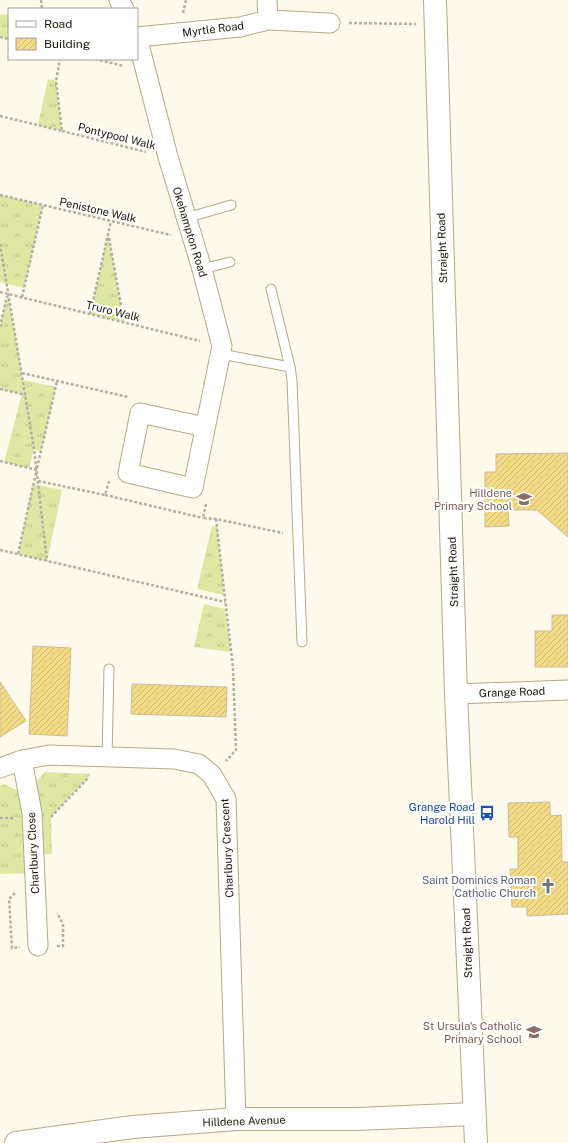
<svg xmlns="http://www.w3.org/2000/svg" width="568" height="1143" viewBox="0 0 568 1143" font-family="'Public Sans',sans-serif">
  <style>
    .grass { fill: url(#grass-tufts) }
    .building { fill: url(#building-hatch); stroke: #c9bf9c }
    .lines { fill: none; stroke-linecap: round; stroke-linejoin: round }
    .service-casing { stroke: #b4aa87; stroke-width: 11 }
    .minor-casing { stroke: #b4aa87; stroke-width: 21 }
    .tertiary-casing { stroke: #b4aa87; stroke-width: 24 }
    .path { stroke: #b4b0a3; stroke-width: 2.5; stroke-dasharray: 3 2; stroke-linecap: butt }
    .service { stroke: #fff; stroke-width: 9 }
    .minor { stroke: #fff; stroke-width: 19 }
    .tertiary { stroke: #fff; stroke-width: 22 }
    .labels { text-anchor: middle; stroke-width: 4; stroke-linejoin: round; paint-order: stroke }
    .street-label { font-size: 11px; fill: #1a1609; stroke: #fff }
    .education-label { font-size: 11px; fill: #785e54; stroke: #fff; text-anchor: end }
    .transit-label { font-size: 11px; fill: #164399; stroke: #fff; text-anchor: end }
    .worship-label { font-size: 11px; fill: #5b616d; stroke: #fff; text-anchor: end }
  </style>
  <defs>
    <pattern id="grass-tufts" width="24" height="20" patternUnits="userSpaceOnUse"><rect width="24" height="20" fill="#dfe8a2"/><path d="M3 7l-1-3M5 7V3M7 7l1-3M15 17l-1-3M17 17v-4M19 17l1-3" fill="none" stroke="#bfc68a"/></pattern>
    <pattern id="building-hatch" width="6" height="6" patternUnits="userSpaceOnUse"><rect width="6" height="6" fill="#f3da84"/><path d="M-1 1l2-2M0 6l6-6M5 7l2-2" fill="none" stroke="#d0ba71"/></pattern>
  </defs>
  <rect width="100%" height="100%" fill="#fdf9eb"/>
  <g class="grass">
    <polygon points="9,14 9,39 0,37 0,15"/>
    <polygon points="48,79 56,81 62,131 38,125"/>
    <polygon points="0,195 43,205 24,288 0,282"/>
    <polygon points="108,235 124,322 90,314"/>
    <polygon points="8,294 23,380 56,387 41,451 34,449 29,468 4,462 22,394 0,389 0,327"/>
    <polygon points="33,484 62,490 47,561 18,554"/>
    <polygon points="212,526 217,527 224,595 197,589"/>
    <polygon points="204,604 225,609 231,652 194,647"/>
    <polygon points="45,772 91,774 51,817 52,854 39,854 33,785"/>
    <polygon points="4,784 20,792 26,824 29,873 0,874 0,786"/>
  </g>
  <g class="building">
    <polygon points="568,453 568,537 537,510 508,510 509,526 485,527 485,472 496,472 496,454"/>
    <polygon points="552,615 568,615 568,667 535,667 535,631 552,631"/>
    <polygon points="33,646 71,648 67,736 29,734"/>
    <polygon points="0,682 26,721 0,737"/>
    <polygon points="132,684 227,687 226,717 131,714"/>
    <polygon points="550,802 550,816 561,815 562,862 568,862 568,914 527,916 527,907 512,907 510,869 518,869 518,837 509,837 508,803"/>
  </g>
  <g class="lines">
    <defs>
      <g id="service">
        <polyline points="186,218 231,205"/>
        <polyline points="202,269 230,262"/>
        <polyline points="271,289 290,367"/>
        <polyline points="221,354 290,367 292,380 302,642"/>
        <polyline points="107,757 109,669"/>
      </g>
      <g id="minor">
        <polyline points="119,0 124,9"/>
        <polyline points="268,20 330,23"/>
        <polyline points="137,37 168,157 202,269 222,346 193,488 128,473 140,413 205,427"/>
        <polyline points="137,37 240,27 268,20 267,0"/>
        <polyline points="456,694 568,690"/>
        <polyline points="22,760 32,813 38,946"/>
        <polyline points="0,768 22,760 49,755 174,759 199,764 212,775 226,799 236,1119"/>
      </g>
      <g id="tertiary">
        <polyline points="435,0 456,694 476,1143"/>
        <polyline points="16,1143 133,1127 236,1119 357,1119 474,1114"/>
      </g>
    </defs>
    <use href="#service" class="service-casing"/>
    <use href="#minor" class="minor-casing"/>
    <use href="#tertiary" class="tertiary-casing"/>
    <g class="path">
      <polyline points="41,0 42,9"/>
      <polyline points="183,13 186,0"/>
      <polyline points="349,23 416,24"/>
      <polyline points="0,37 9,39"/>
      <polyline points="95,59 124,66"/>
      <polyline points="0,116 62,131 56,81 60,59"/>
      <polyline points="62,131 146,152"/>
      <polyline points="0,195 171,235"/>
      <polyline points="109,238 124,322"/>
      <polyline points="0,244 34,449 47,561"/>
      <polyline points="0,292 200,341"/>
      <polyline points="22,297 43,205"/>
      <polyline points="90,314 111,221"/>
      <polyline points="0,327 7,296"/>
      <polyline points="22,373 128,397"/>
      <polyline points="0,389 26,395"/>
      <polyline points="0,461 37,470"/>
      <polyline points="37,468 57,381"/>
      <polyline points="38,481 105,495 109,481"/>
      <polyline points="105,495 203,518"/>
      <polyline points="206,504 203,518 216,519 283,533"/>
      <polyline points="216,519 233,668 236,750 226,761"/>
      <polyline points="0,550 225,602"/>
      <polyline points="18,554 36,473"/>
      <polyline points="51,817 89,777"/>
      <polyline points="0,818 13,818"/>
      <polyline points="15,893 9,899 12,948 20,947"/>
      <polyline points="57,946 63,946 63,924 57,913"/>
    </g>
    <use href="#service" class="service"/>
    <use href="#minor" class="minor"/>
    <use href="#tertiary" class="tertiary"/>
  </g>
  <defs>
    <symbol id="school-bare" viewBox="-9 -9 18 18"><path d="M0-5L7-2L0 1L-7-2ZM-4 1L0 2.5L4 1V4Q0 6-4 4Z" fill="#8d6e63" stroke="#fff" stroke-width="2.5" paint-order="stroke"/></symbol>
    <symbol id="bus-bare" viewBox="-9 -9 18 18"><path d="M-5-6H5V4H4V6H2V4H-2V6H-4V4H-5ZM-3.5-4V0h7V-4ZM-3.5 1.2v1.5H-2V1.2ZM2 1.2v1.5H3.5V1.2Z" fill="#1a4fb4" stroke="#fff" stroke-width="2.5" paint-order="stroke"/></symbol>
    <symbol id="church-bare" viewBox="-9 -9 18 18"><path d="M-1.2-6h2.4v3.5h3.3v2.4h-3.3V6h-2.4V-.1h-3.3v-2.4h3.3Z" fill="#6b7280" stroke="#fff" stroke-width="2.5" paint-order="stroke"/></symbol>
  </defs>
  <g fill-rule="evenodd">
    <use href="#school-bare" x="513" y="488" width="22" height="22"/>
    <use href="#bus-bare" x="476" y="802" width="22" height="22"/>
    <use href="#church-bare" x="537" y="875" width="22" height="22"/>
    <use href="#school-bare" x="523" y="1021" width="22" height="22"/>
  </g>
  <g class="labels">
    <g class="street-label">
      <text transform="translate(213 29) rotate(-7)" y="4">Myrtle Road</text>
      <text transform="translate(117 136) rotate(14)" y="4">Pontypool Walk</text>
      <text transform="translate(98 210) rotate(13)" y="4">Penistone Walk</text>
      <text transform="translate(190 232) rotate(73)" y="4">Okehampton Road</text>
      <text transform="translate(442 248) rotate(-92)" y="4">Straight Road</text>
      <text transform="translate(113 311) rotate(14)" y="4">Truro Walk</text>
      <text transform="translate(453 572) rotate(-92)" y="4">Straight Road</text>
      <text transform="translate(512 692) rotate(-2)" y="4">Grange Road</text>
      <text transform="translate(227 848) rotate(-93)" y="4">Charlbury Crescent</text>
      <text transform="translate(33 853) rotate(-93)" y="4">Charlbury Close</text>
      <text transform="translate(467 943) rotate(-92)" y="4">Straight Road</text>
      <text transform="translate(244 1121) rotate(-2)" y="4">Hilldene Avenue</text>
    </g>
    <g class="education-label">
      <text x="512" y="497">Hilldene<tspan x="512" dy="13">Primary School</tspan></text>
      <text x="522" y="1030">St Ursula's Catholic<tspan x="522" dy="13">Primary School</tspan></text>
    </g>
    <g class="transit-label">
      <text x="475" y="811">Grange Road<tspan x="475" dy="13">Harold Hill</tspan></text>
    </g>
    <g class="worship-label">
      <text x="536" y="884">Saint Dominics Roman<tspan x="536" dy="13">Catholic Church</tspan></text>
    </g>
  </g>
  <rect x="8" y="8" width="130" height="52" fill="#ffffff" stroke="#a3a29d"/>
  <rect x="16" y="21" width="20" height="6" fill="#ffffff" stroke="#a3a29d"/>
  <text x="44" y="28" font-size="12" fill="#1a1609">Road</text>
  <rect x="16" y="38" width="20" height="12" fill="url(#building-hatch)" stroke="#a3a29d"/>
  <text x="44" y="48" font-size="12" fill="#1a1609">Building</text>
</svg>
